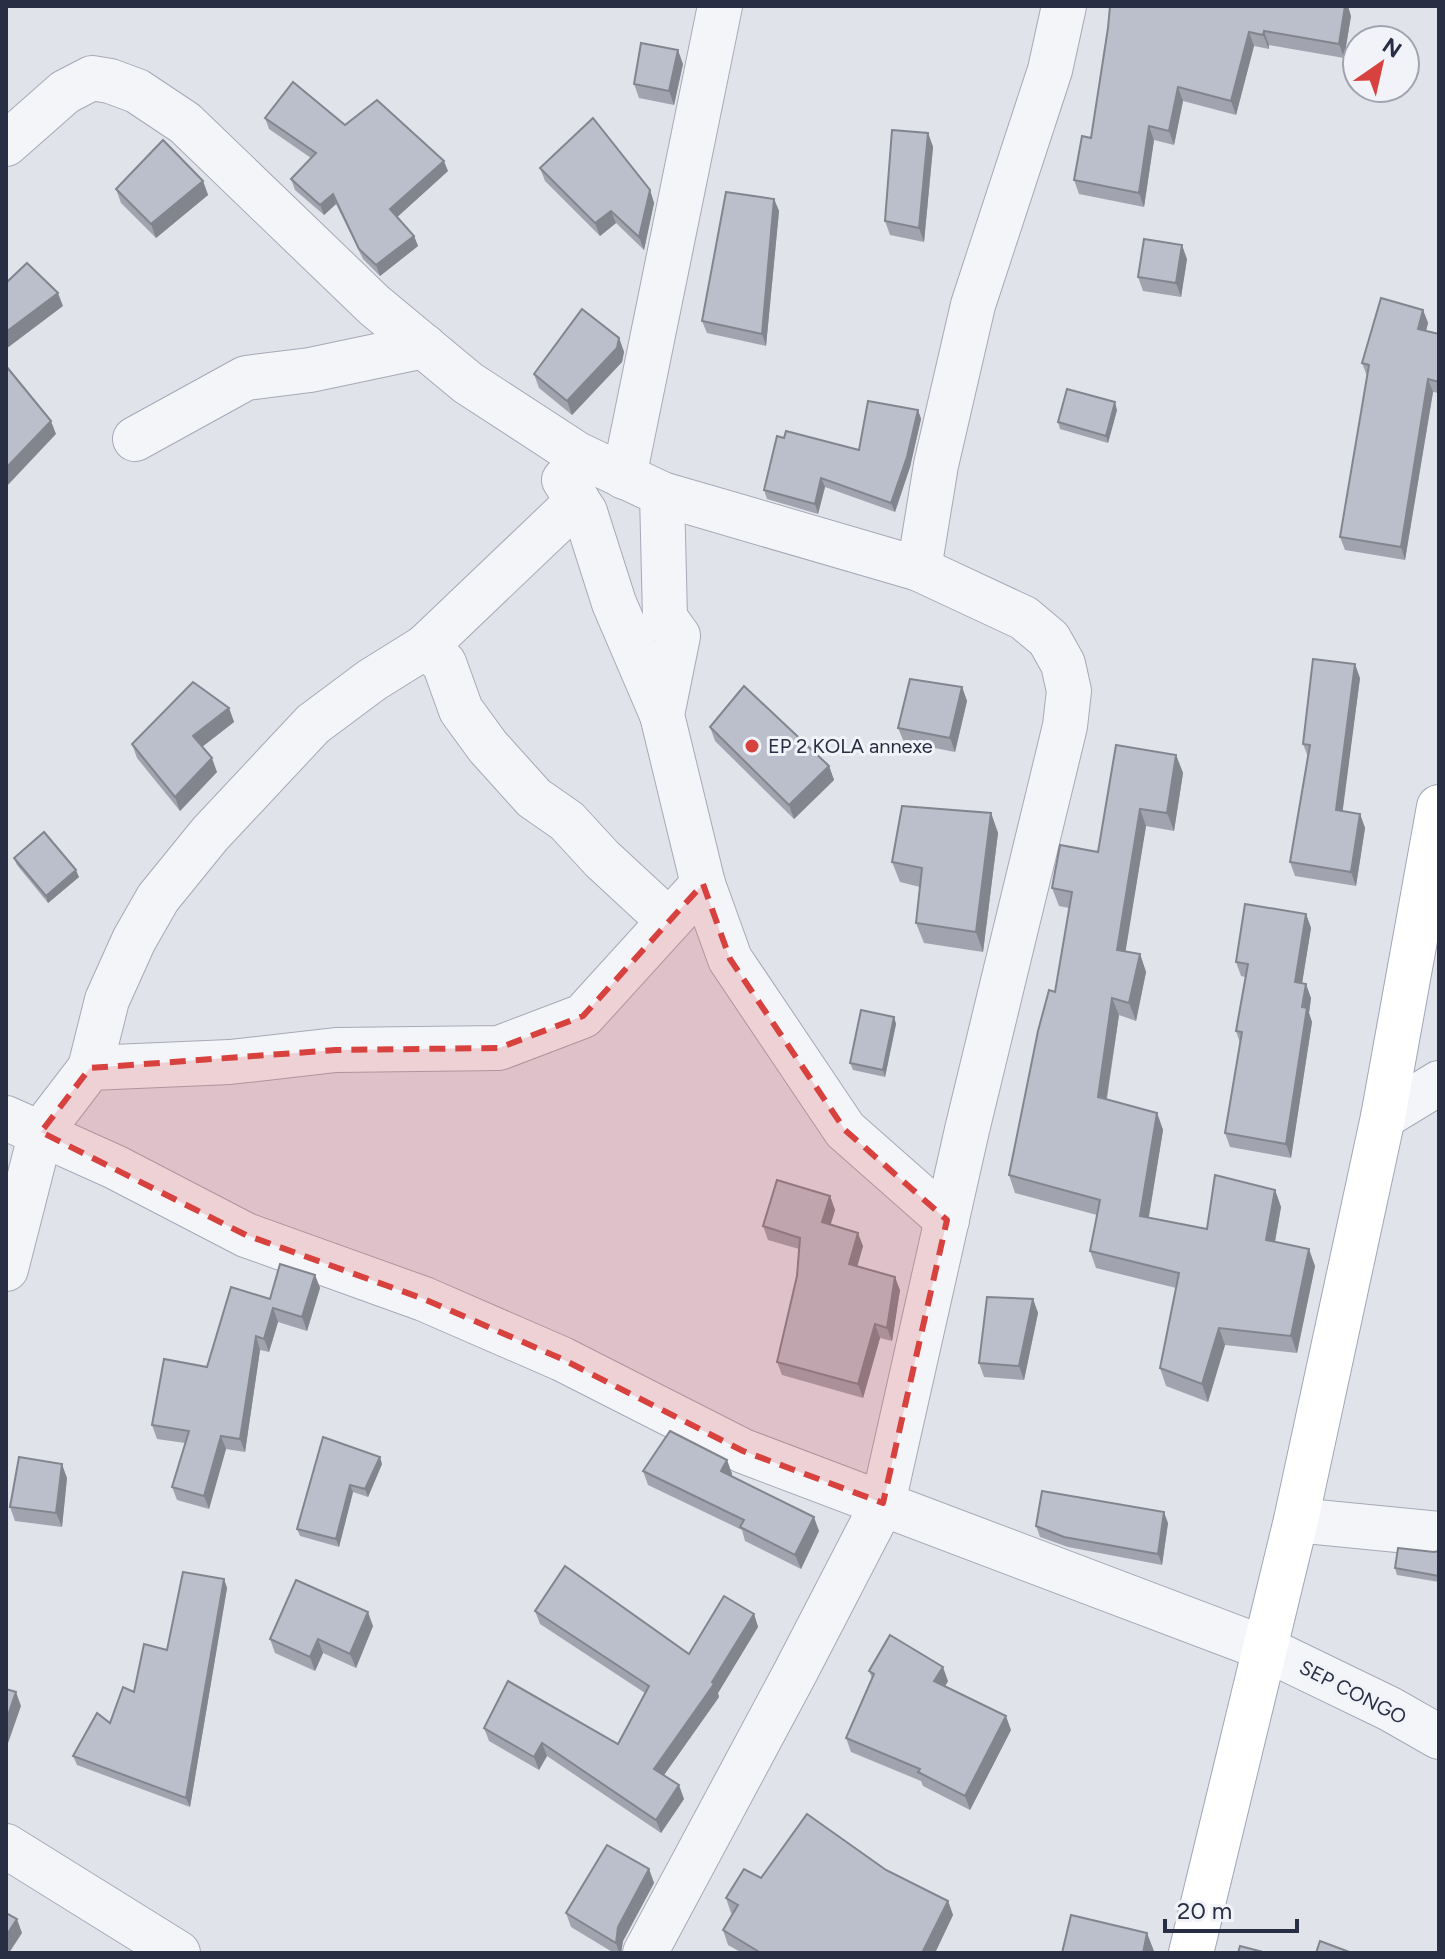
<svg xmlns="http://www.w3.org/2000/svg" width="1445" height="1959" viewBox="0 0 1445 1959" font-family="Figtree,sans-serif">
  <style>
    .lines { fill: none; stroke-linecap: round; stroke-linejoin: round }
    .minor-casing { stroke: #a6a9b6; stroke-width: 46 }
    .tertiary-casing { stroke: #a6a9b6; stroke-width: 46 }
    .primary-casing { stroke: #a0a5b7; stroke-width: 46 }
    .minor { stroke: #f4f5f9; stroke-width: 44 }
    .tertiary { stroke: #f4f5f9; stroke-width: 44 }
    .primary { stroke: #fff; stroke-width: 44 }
    .wall { fill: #a1a3af }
    .shaded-wall { fill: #83858e }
    .building { fill: #bbbecb; stroke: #83858e; stroke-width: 2 }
    .marked { fill: #d7423f; fill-opacity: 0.2; stroke: #d7423f; stroke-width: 6; stroke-dasharray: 16 10; stroke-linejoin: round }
    .poi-dot { fill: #d7423f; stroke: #f1f3f8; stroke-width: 3 }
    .labels { text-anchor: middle; stroke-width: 6; stroke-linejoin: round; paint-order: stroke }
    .poi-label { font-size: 20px; fill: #282e44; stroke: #f1f3f8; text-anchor: start }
    .street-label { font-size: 20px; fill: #282e44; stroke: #f1f3f8 }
  </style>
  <rect width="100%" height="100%" fill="#e1e3eb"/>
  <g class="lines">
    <defs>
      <g id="minor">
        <polyline points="6,144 65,92 92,78 110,81 137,91 185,123 374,305 468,383 577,454 662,494 919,569 1024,618 1049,639 1063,664 1069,691 1065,726 967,1130 883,1503 795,1673 645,1953"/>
        <polyline points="135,439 246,378 310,370 424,346"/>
        <polyline points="624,477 720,6"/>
        <polyline points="564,480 585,512 614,603 662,715"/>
        <polyline points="578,501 425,647 444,663 461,710 488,747 534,798 567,821 602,859 669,921"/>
        <polyline points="919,569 936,465 973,305 1050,70 1064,6"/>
        <polyline points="703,884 730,959 845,1130 947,1220"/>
        <polyline points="90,1068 107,1000 134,940 158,898 210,834 313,724 372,680 425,647"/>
        <polyline points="1383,1117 1439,1083"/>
        <polyline points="6,1269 41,1132 90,1068 230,1062 336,1050 499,1048 583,1016 703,884 662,715 678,636 665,618 662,494"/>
        <polyline points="1296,1520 1439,1534"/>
        <polyline points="6,1846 178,1953"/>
      </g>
      <polyline id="tertiary" points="6,1118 115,1167 246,1235 424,1299 562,1359 743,1451 1266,1649 1390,1709 1439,1737"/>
      <polyline id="primary" points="1191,1953 1296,1520 1383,1117 1439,807"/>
    </defs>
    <use href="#minor" class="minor-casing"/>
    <use href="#tertiary" class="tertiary-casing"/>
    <use href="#primary" class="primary-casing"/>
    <use href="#minor" class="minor"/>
    <use href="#tertiary" class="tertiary"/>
    <use href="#primary" class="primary"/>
  </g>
  <g class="wall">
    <polygon points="1351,16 1344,58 1269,45 1269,49 1254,46 1236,115 1183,101 1174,145 1154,140 1144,207 1079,194 1074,180 1091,138 1108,28"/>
    <polygon points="683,64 674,105 639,98 634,84"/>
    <polygon points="265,118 345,125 448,171 397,217 414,236 418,246 380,276 363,259 336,204 324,215 295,190 291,179 311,158 269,129"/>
    <polygon points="928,133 933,147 924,242 890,235 885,221"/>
    <polygon points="540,168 650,190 654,203 644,250 616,223 600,236 545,181"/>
    <polygon points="203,181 208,195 156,238 121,203 116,189"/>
    <polygon points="774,199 779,211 766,346 707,333 702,321"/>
    <polygon points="1187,259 1181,297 1143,291 1138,277"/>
    <polygon points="1423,310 1428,323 1426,331 1439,334 1439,393 1433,392 1405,560 1345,550 1340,537 1367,376 1362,363"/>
    <polygon points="619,338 624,352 622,362 572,415 539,388 534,374"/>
    <polygon points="918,410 921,419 910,467 895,512 825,487 818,514 767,499 764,490 784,438 859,450"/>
    <polygon points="1117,410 1108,443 1060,429 1058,422"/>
    <polygon points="1360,678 1342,811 1360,814 1365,828 1356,886 1295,876 1290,862 1308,757 1303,744"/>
    <polygon points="962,687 967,701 955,752 904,742 898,728"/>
    <polygon points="229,708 234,722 202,747 217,772 180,811 137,758 132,744"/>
    <polygon points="710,727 829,766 834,780 794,819 715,741"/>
    <polygon points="1176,755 1183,773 1174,831 1146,826 1125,951 1140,954 1146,972 1136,1021 1119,1015 1107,1099 1157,1113 1163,1130 1149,1217 1207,1229 1275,1190 1281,1207 1275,1242 1315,1266 1297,1353 1225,1345 1208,1402 1166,1386 1160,1368 1176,1288 1096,1268 1090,1251 1097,1215 1015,1193 1009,1175 1055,992 1069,908 1059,906 1052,888 1098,852"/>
    <polygon points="991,813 998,833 983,952 924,943 916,923 920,887 900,882 892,862"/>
    <polygon points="14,858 79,877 48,903 17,865"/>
    <polygon points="1306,914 1311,928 1302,983 1311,998 1309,1013 1312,1022 1291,1158 1230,1147 1225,1133 1240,1043 1236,1031 1245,977 1241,976 1236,962"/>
    <polygon points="894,1017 896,1024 885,1077 853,1070 850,1063"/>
    <polygon points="830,1196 835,1210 831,1224 863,1246 857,1267 900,1290 892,1341 880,1338 863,1398 782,1375 777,1362 797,1276 799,1249 768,1240 763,1226"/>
    <polygon points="315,1275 320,1288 307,1331 278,1322 269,1352 260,1350 245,1452 226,1449 209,1509 177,1500 172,1487 185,1443 157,1439 152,1425 270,1299"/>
    <polygon points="1033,1299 1038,1313 1024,1380 984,1377 979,1363"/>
    <polygon points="323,1437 382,1464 368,1497 353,1492 339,1547 300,1536 297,1529"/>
    <polygon points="727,1460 732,1474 731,1476 819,1531 801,1569 745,1541 742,1530 648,1485 643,1471"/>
    <polygon points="67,1478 62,1527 15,1521 10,1507"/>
    <polygon points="1168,1523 1162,1565 1068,1547 1040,1537 1036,1526"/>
    <polygon points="1439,1551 1439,1582 1397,1575 1395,1568 1434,1552"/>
    <polygon points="224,1579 227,1588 190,1807 77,1765 73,1756 110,1723"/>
    <polygon points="535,1611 689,1654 754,1614 758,1627 718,1693 719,1697 664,1775 684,1799 661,1833 547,1756 539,1770 489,1741 484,1728 618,1744 645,1693 540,1624"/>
    <polygon points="373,1626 356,1668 323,1653 315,1671 275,1653 270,1639"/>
    <polygon points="869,1671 948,1681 945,1686 1011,1730 970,1810 923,1786 921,1781 851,1752 846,1738 872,1678"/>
    <polygon points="649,1869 654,1883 623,1941 621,1953 614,1953 571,1927 566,1913"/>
    <polygon points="886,1870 948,1901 953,1915 935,1953 742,1953 728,1945 723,1930 733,1914 731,1913 726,1898 761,1878"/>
  </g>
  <g class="shaded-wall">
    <polygon points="1345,6 1348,6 1351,16 1344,58 1339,44"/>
    <polygon points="1264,31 1269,45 1269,49 1263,35"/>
    <polygon points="1249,32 1254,46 1236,115 1231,101"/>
    <polygon points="678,50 683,64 674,105 669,91"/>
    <polygon points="1178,87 1183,101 1174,145 1169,131"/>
    <polygon points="1149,126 1154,140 1144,207 1139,193"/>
    <polygon points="928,133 933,147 924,242 919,228"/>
    <polygon points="444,161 448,171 394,220 390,209"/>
    <polygon points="203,181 208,195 156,238 151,224"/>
    <polygon points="650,190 654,203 644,250 639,237"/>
    <polygon points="333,194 336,204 324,215 320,205"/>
    <polygon points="774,199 779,211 766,346 762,334"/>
    <polygon points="611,211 616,223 600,236 595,223"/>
    <polygon points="414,236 418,246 380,276 376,265"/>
    <polygon points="1182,245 1187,259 1181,297 1176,283"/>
    <polygon points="58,293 63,306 6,349 6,332"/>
    <polygon points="1423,310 1428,323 1423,342 1418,329"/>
    <polygon points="619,338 624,352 622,362 572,415 567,401"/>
    <polygon points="1428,379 1433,392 1405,560 1401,547"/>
    <polygon points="1115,402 1117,410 1108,443 1106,436"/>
    <polygon points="918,410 921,419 910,467 895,512 891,503"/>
    <polygon points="51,421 56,434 6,487 6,468"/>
    <polygon points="821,478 825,487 818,514 815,504"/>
    <polygon points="1355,664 1360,678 1341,824 1336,810"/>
    <polygon points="962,687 967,701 955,752 950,738"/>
    <polygon points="229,708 234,722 198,750 193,736"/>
    <polygon points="1176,755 1183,773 1174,831 1167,813"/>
    <polygon points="212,758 217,772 180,811 175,797"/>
    <polygon points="829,766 834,780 794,819 789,805"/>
    <polygon points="1140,809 1146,826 1123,967 1117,950"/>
    <polygon points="991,813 998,833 983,952 976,932"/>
    <polygon points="1360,814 1365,828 1356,886 1351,872"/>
    <polygon points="76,870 79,877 48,903 46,896"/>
    <polygon points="1306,914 1311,928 1300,996 1295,982"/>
    <polygon points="1140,954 1146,972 1136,1021 1129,1003"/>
    <polygon points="1306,984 1311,998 1309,1013 1312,1022 1291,1158 1286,1144"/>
    <polygon points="1112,998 1119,1015 1104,1114 1098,1097"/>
    <polygon points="894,1017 896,1024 885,1077 883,1070"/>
    <polygon points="1157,1113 1163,1130 1146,1233 1140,1216"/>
    <polygon points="1275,1190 1281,1207 1272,1258 1266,1240"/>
    <polygon points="830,1196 835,1210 827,1235 822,1222"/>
    <polygon points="858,1233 863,1246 854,1278 849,1264"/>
    <polygon points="1309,1249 1315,1266 1297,1353 1291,1336"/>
    <polygon points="315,1275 320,1288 307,1331 302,1317"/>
    <polygon points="895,1277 900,1290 892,1341 887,1328"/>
    <polygon points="1033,1299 1038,1313 1024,1380 1019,1366"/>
    <polygon points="273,1308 278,1322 269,1352 264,1339"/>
    <polygon points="875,1324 880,1338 863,1398 858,1384"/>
    <polygon points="1219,1328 1225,1345 1208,1402 1202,1384"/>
    <polygon points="256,1336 260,1350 245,1452 240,1439"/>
    <polygon points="221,1436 226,1449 209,1509 204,1496"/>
    <polygon points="380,1457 382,1464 368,1497 365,1489"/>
    <polygon points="727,1460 732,1474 726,1485 721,1471"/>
    <polygon points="62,1464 67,1478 62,1527 56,1513"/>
    <polygon points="350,1485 353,1492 339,1547 336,1539"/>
    <polygon points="1164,1512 1168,1523 1162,1565 1158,1554"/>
    <polygon points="814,1517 819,1531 801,1569 795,1555"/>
    <polygon points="224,1579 227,1588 190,1807 186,1798"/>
    <polygon points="368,1612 373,1626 356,1668 350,1654"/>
    <polygon points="754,1614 758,1627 718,1693 719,1697 659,1782 654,1769 712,1682"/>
    <polygon points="318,1639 323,1653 315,1671 310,1657"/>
    <polygon points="943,1667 948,1681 940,1695 934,1681"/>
    <polygon points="16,1692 21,1706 6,1749 6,1721"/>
    <polygon points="1006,1716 1011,1730 970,1810 965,1796"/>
    <polygon points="542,1743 547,1756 539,1770 534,1757"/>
    <polygon points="679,1785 684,1799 661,1833 656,1820"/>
    <polygon points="649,1869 654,1883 623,1941 621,1953 619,1953 616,1943 618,1927"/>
    <polygon points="948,1901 953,1915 935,1953 922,1953"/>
    <polygon points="17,1919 22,1933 9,1953 6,1953 6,1936"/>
    <polygon points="1147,1933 1154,1951 1153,1953 1143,1953"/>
  </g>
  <g class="building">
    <polygon points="1110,6 1345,6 1339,44 1264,31 1263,35 1249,32 1231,101 1178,87 1169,131 1149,126 1139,193 1074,180 1082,136 1091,138 1108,28"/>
    <polygon points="641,43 678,50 669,91 634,84"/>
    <polygon points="293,82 345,125 377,100 444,161 390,209 414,236 376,265 359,249 333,194 320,205 291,179 316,153 265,118"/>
    <polygon points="593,118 650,190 639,237 611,211 595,223 540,168"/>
    <polygon points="892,130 928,133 919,228 885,221"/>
    <polygon points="163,140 203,181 151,224 116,189"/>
    <polygon points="726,192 774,199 762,334 702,321"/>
    <polygon points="1144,239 1182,245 1176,283 1138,277"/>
    <polygon points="27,263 58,293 6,332 6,283"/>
    <polygon points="1381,298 1423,310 1418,329 1439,334 1439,382 1428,379 1401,547 1340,537 1369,365 1362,363"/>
    <polygon points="582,309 619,338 617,348 567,401 534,374"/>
    <polygon points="6,366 51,421 6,468"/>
    <polygon points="1067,389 1115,402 1106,436 1058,422"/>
    <polygon points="868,401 918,410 907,457 891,503 821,478 815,504 764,490 777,436 784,438 786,431 859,450"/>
    <polygon points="1313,659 1355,664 1336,810 1360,814 1351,872 1290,862 1310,745 1303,744"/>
    <polygon points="910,679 962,687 950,738 898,728"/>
    <polygon points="193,682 229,708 193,736 212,758 175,797 132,744"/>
    <polygon points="744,686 829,766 789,805 710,727"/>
    <polygon points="1116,745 1176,755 1167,813 1140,809 1117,950 1140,954 1129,1003 1112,998 1098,1097 1157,1113 1140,1216 1207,1229 1215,1175 1275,1190 1266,1240 1309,1249 1291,1336 1219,1328 1202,1384 1160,1368 1179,1273 1090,1251 1100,1200 1009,1175 1038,1031 1049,990 1055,992 1072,892 1052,888 1060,845 1098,852"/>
    <polygon points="902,806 991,813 976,932 916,923 922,868 892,862"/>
    <polygon points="44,832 76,870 46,896 14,858"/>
    <polygon points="1245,904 1306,914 1295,982 1306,984 1302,1007 1307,1008 1286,1144 1225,1133 1242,1032 1236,1031 1248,964 1236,962"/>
    <polygon points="861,1010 894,1017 883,1070 850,1063"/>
    <polygon points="777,1180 830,1196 822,1222 858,1233 849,1264 895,1277 887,1328 875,1324 858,1384 777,1362 797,1276 800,1238 763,1226"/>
    <polygon points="280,1264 315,1275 302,1317 273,1308 264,1339 256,1336 240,1439 221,1436 204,1496 172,1487 189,1431 152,1425 164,1359 207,1367 231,1287 270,1299"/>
    <polygon points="987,1297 1033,1299 1019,1366 979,1363"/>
    <polygon points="670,1431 727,1460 721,1471 814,1517 795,1555 740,1527 744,1520 643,1471"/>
    <polygon points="323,1437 380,1457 365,1489 350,1485 336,1539 297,1529"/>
    <polygon points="19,1457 62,1464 56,1513 10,1507"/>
    <polygon points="1042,1491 1164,1512 1158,1554 1064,1537 1036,1526"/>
    <polygon points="1398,1548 1434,1552 1439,1551 1439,1576 1395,1568"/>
    <polygon points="565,1566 689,1654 724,1596 754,1614 712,1682 714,1684 654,1769 679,1785 656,1820 542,1743 534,1757 484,1728 508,1681 618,1744 649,1686 535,1611"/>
    <polygon points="183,1572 224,1579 186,1798 73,1756 97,1713 110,1723 123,1687 134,1692 144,1644 167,1650"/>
    <polygon points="296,1580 368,1612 350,1654 318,1639 310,1657 270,1639"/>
    <polygon points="890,1635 943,1667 934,1681 1006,1716 965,1796 918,1772 920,1769 846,1738 874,1674 869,1671"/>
    <polygon points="6,1689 16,1692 6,1721"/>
    <polygon points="807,1814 886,1870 948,1901 922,1953 761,1953 723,1930 738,1905 726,1898 744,1869 761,1878"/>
    <polygon points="607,1845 649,1869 618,1927 616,1943 566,1913"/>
    <polygon points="6,1913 17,1919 6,1936"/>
    <polygon points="1071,1915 1147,1933 1143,1953 1062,1953"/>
    <polygon points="1320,1941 1352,1953 1316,1953"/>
    <polygon points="1240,1946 1267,1953 1238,1953"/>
  </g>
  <path class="marked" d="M 703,884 L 730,959 L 845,1130 L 947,1220 L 883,1503 L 743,1451 L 562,1359 L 424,1299 L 246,1235 L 41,1132 L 90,1068 L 336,1050 L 499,1048 L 583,1016 Z"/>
  <circle class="poi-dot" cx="752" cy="746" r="8"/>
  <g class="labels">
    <g class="poi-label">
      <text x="768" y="753">EP 2 KOLA annexe</text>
    </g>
    <g class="street-label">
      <text transform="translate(1353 1692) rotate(27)" y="7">SEP CONGO</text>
    </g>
  </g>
  <rect width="1445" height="1959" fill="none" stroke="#282e44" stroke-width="16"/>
  <g transform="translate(1381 64) rotate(34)"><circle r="38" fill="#f1f3f8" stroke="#a1a4b0" stroke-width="2"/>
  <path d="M0-6L14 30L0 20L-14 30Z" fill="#d7423f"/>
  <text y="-12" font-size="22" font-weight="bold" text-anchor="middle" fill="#282e44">N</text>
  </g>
  <path d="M1165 1919v12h132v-12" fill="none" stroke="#282e44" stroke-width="4"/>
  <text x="1177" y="1919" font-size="24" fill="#282e44" stroke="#f1f3f8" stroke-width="6" paint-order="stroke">20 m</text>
</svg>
